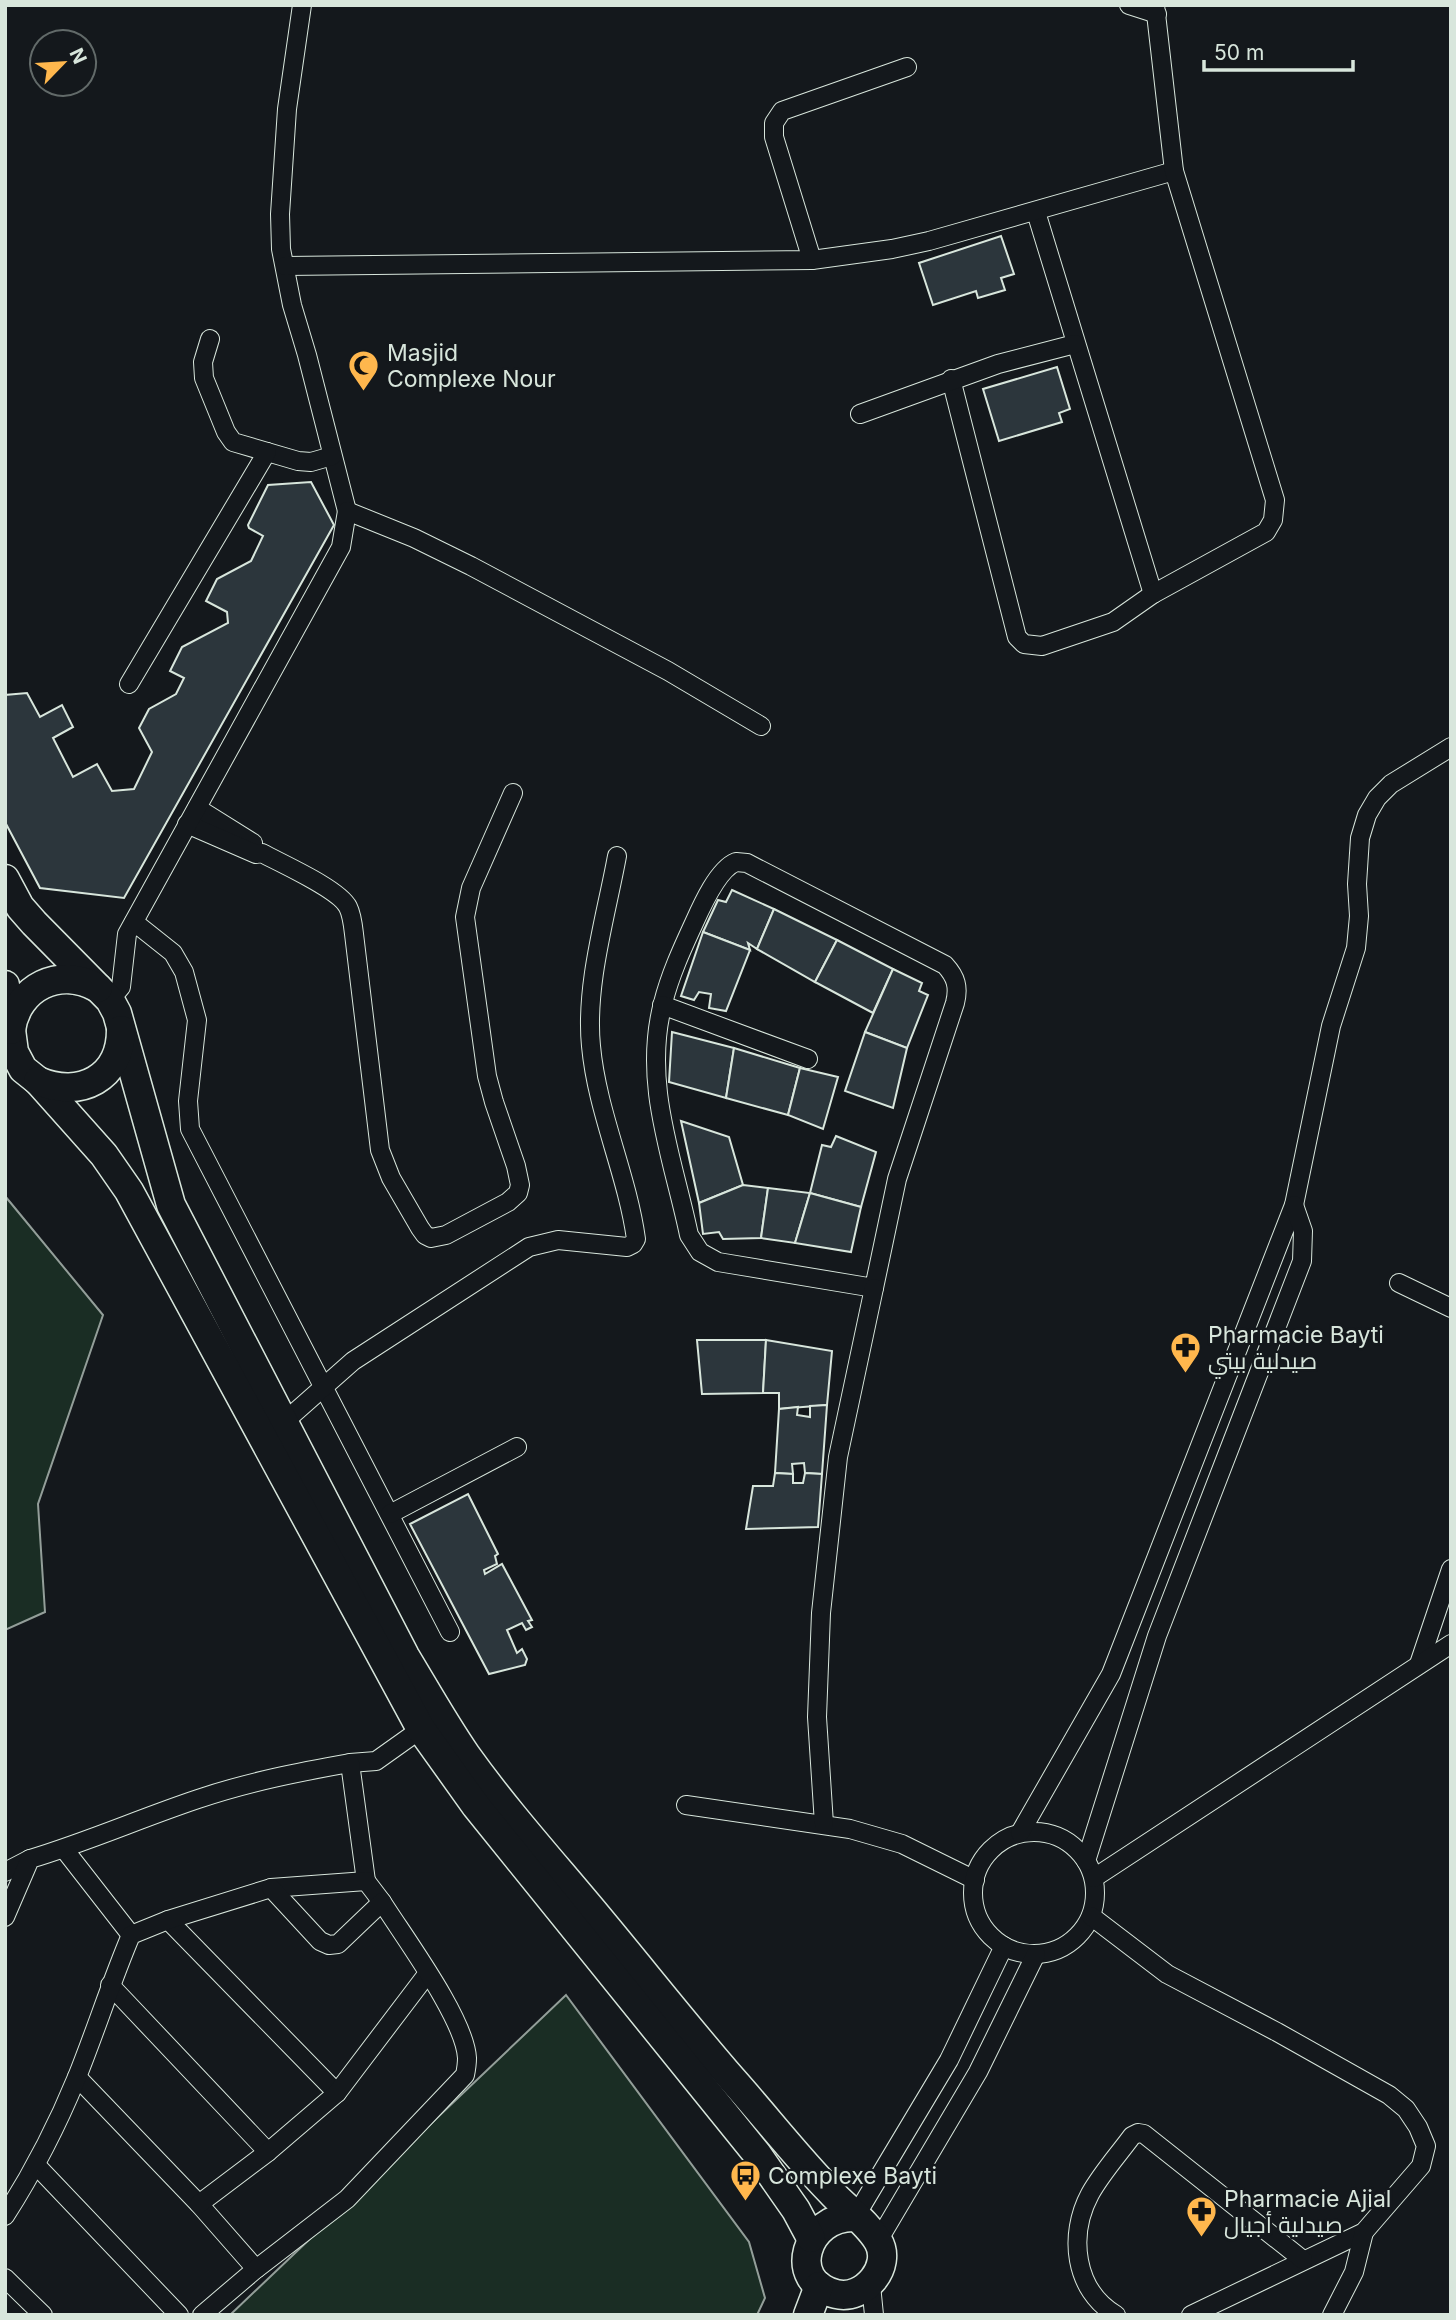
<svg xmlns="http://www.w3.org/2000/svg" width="1456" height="2320" viewBox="0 0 1456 2320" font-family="Inter,Cairo,sans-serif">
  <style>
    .green { fill: #1a2d24; stroke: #939e99; stroke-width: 2 }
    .building { fill: #2c363c; stroke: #d8e6dc; stroke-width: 2 }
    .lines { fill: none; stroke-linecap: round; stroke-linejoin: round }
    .minor-casing { stroke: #d8e6dc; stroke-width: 20 }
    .primary-casing { stroke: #d8e6dc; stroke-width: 31 }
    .minor { stroke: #14181c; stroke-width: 18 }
    .primary { stroke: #14181c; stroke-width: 28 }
    .labels { text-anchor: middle; stroke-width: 5; stroke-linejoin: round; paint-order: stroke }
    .poi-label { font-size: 23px; fill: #d8e6dc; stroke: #14181c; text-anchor: start }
  </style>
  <rect width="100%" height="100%" fill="#14181c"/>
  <g class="green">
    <polygon points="5,1196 103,1315 38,1504 45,1612 5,1630"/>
    <polygon points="566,1995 749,2242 765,2298 757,2315 230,2315"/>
  </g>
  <g class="building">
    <polygon points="1001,236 1014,274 1001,278 1005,290 978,298 976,291 933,305 919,263"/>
    <polygon points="1057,367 1070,409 1059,413 1062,422 999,441 983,389"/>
    <polygon points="311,482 334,525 124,898 40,888 5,822 5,695 27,693 40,717 62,705 73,727 53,738 73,777 97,764 112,791 134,789 152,752 139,728 149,709 176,694 184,678 170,671 182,647 228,623 227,612 206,601 217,579 251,561 263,536 249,528 248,525 268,485"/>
    <polygon points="732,890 774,909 757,949 748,943 750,950 703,932 718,900 726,902"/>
    <polygon points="774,909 837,940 815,982 757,949"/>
    <polygon points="703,932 750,950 726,1011 709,1008 711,994 699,992 694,1000 681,996"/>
    <polygon points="837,940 893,969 873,1013 815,982"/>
    <polygon points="893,969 922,983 919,991 928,995 907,1048 865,1032"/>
    <polygon points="672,1032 734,1048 726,1098 669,1082"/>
    <polygon points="865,1032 907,1048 893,1108 845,1091"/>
    <polygon points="734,1048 800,1068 788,1115 726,1098"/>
    <polygon points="800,1068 838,1077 823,1129 788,1115"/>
    <polygon points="681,1121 729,1137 743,1185 699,1203"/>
    <polygon points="836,1136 876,1152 861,1207 810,1193 822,1145 831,1147"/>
    <polygon points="743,1185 768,1188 761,1238 723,1239 719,1232 703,1234 699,1203"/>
    <polygon points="768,1188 810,1193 795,1243 761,1238"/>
    <polygon points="810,1193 861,1207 851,1252 795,1243"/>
    <polygon points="697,1340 766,1340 763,1393 702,1394"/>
    <polygon points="766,1340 832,1351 827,1405 779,1409 779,1393 763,1393"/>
    <polygon points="827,1405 822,1474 805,1473 804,1463 792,1464 793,1474 775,1473 779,1409 798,1407 797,1415 810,1417 810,1406"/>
    <polygon points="775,1473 793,1474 793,1483 803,1483 805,1473 822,1474 818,1527 746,1529 753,1486 773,1486"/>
    <polygon points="468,1494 498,1554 495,1556 497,1564 484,1570 485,1574 502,1564 532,1620 528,1621 532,1627 526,1630 522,1623 507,1630 517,1653 522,1649 527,1659 525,1665 489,1674 410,1524"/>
  </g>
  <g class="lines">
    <defs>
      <g id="minor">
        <polyline points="302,5 287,109 280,214 281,249 292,305 307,355 347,511"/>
        <polyline points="1129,5 1157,14"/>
        <polyline points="1036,212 1153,594"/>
        <polyline points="812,260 774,137 774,123 782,111 907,67"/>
        <polyline points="285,266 812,260 892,249 929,241 1174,171"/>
        <polyline points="210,339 203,362 204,378 226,432 233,442 298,461 311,462 332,456"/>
        <polyline points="951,379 1017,637 1024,644 1042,646 1113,622 1153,594 1266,532 1273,520 1275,500 1174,171 1155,5"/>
        <polyline points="860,414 998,364 1075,344"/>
        <polyline points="129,684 267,452"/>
        <polyline points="197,808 253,843"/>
        <path d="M 187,824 L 256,854 L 262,853 C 282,864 339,889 348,907 C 352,915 353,925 354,934 L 380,1150 L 391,1178 L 420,1228 L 425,1235 L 431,1238 L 446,1235 L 508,1202 L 518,1193 L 520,1185 L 516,1166 L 494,1102 L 487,1076 L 465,917 L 471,888 L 513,793"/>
        <path d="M 736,862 L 747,863 L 945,965 C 956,977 959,987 955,1003 L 897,1179 L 874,1288 L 718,1262 L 700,1252 L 689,1235 C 673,1158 642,1083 663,1003 C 670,975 682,949 694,923 C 702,905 718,869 736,862 Z"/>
        <polyline points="134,922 173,953 184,972 197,1020 188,1101 190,1129 450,1632"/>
        <polyline points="110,1000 121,987 127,934 341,547 347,511 414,538 471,566 668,671 761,726"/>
        <polyline points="662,1005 808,1059"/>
        <polyline points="1399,1283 1451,1308"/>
        <path d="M 284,1422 L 353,1361 L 529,1247 L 558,1240 L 627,1247 L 633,1244 L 636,1239 C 627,1174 597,1112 591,1046 C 585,985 606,916 617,856"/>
        <polyline points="390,1514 517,1447"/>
        <polyline points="1419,1664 1451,1569"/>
        <polyline points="350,1763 376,1761 421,1729"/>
        <polyline points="686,1805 850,1829 902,1844 975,1880"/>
        <polyline points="824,1824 817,1717 821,1613 838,1457 874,1288"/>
        <circle cx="1034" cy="1893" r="61"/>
        <polyline points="1020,1833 1111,1674 1294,1205 1331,1026 1356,948 1359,916 1357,884 1360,838 1367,815 1377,798 1391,784 1451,747"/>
        <polyline points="64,1849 131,1935"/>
        <polyline points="1086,1861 1157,1636 1302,1261 1303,1231 1294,1205"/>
        <polyline points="5,1872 30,1859"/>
        <polyline points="1094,1878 1451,1644"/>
        <polyline points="1091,1916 1167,1974 1277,2032 1389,2095 1406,2109 1418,2127 1426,2146 1421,2166 1364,2232 1191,2315"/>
        <path d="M 5,1917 L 30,1859 C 87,1842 141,1818 198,1799 C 248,1782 299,1772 350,1763 L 366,1881"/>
        <polyline points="168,1920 337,2093"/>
        <polyline points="110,1985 268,2152"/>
        <polyline points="77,2077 199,2204 256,2269"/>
        <polyline points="36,2165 179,2315"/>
        <polyline points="199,2204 268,2152 337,2093 428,1973"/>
        <path d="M 5,2216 C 33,2172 57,2126 77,2077 C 96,2030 111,1982 131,1935 L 168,1920 L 271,1888 L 366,1881 L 382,1902"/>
        <polyline points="855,2217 949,2060 1004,1946"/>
        <polyline points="878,2241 978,2072 1036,1954"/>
        <polyline points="5,2278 43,2315"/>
        <polyline points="871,2285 874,2315"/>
        <path d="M 202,2315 L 256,2269 L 347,2199 L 465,2075 C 466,2070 467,2064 467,2058 C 465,2019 404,1937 382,1902 L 338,1944 L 329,1945 L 320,1941 L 271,1888"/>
        <path d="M 1116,2315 C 1074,2290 1068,2235 1090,2194 C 1101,2174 1118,2155 1132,2136 L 1138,2133 L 1144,2134 L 1303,2260"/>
        <polyline points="1332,2315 1354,2272 1364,2232"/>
      </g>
      <g id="primary">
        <path d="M 5,879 L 20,907 L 34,923 L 110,1000 L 117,1013 L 171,1205 L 405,1656 C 425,1689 444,1723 466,1755 C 506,1811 553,1863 597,1916 C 642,1970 686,2026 732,2079 C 765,2116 796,2156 830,2191 C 845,2208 866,2221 878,2241 C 893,2266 864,2301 836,2294 C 785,2282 806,2215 855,2217"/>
        <polyline points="5,985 14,1052 23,1069 38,1081 104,1155 129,1191 421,1729 476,1806 757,2154 796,2210 811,2238"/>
        <path d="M 11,1030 C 17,987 60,966 98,988"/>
        <path d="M 38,1081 C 80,1099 121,1078 121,1030"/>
        <polyline points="808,2315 819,2286"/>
      </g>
    </defs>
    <use href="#minor" class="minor-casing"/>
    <use href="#primary" class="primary-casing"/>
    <use href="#minor" class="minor"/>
    <use href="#primary" class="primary"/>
  </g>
  <defs>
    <symbol id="mosque-pin" viewBox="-11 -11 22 30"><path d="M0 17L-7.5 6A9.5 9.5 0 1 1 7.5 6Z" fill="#ffb74d" stroke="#14181c"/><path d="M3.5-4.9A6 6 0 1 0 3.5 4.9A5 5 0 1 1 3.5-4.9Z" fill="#111"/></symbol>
    <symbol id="pharmacy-pin" viewBox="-11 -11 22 30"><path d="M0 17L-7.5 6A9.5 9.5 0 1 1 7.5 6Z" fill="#ffb74d" stroke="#14181c"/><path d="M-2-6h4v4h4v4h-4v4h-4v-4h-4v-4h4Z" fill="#111"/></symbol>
    <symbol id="bus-pin" viewBox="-11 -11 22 30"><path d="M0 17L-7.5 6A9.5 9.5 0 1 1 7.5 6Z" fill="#ffb74d" stroke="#14181c"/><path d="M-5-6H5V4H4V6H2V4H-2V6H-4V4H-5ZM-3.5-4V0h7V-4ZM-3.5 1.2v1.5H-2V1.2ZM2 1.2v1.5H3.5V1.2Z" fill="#111"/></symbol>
  </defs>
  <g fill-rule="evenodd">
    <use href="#mosque-pin" x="346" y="348" width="35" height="47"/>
    <use href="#pharmacy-pin" x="1168" y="1330" width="35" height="47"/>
    <use href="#bus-pin" x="728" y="2158" width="35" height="47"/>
    <use href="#pharmacy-pin" x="1184" y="2194" width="35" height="47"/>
  </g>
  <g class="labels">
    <g class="poi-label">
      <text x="387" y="361">Masjid<tspan x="387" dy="26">Complexe Nour</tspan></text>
      <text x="1208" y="1343">Pharmacie Bayti<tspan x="1208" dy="26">صيدلية بيتي</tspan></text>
      <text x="768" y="2184">Complexe Bayti</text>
      <text x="1224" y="2207">Pharmacie Ajial<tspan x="1224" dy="26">صيدلية أجيال</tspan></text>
    </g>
  </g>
  <rect width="1456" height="2320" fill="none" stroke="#d8e6dc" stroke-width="14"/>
  <g transform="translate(63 63) rotate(65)"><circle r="33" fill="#14181c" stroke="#626a69" stroke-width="2"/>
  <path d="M0-5L12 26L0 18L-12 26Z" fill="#ffb74d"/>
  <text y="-10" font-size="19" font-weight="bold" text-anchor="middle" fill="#d8e6dc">N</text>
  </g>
  <path d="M1204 60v10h149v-10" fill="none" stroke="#d8e6dc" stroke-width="3.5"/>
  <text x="1214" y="60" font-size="21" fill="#d8e6dc" stroke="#14181c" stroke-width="5" paint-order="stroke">50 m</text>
</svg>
